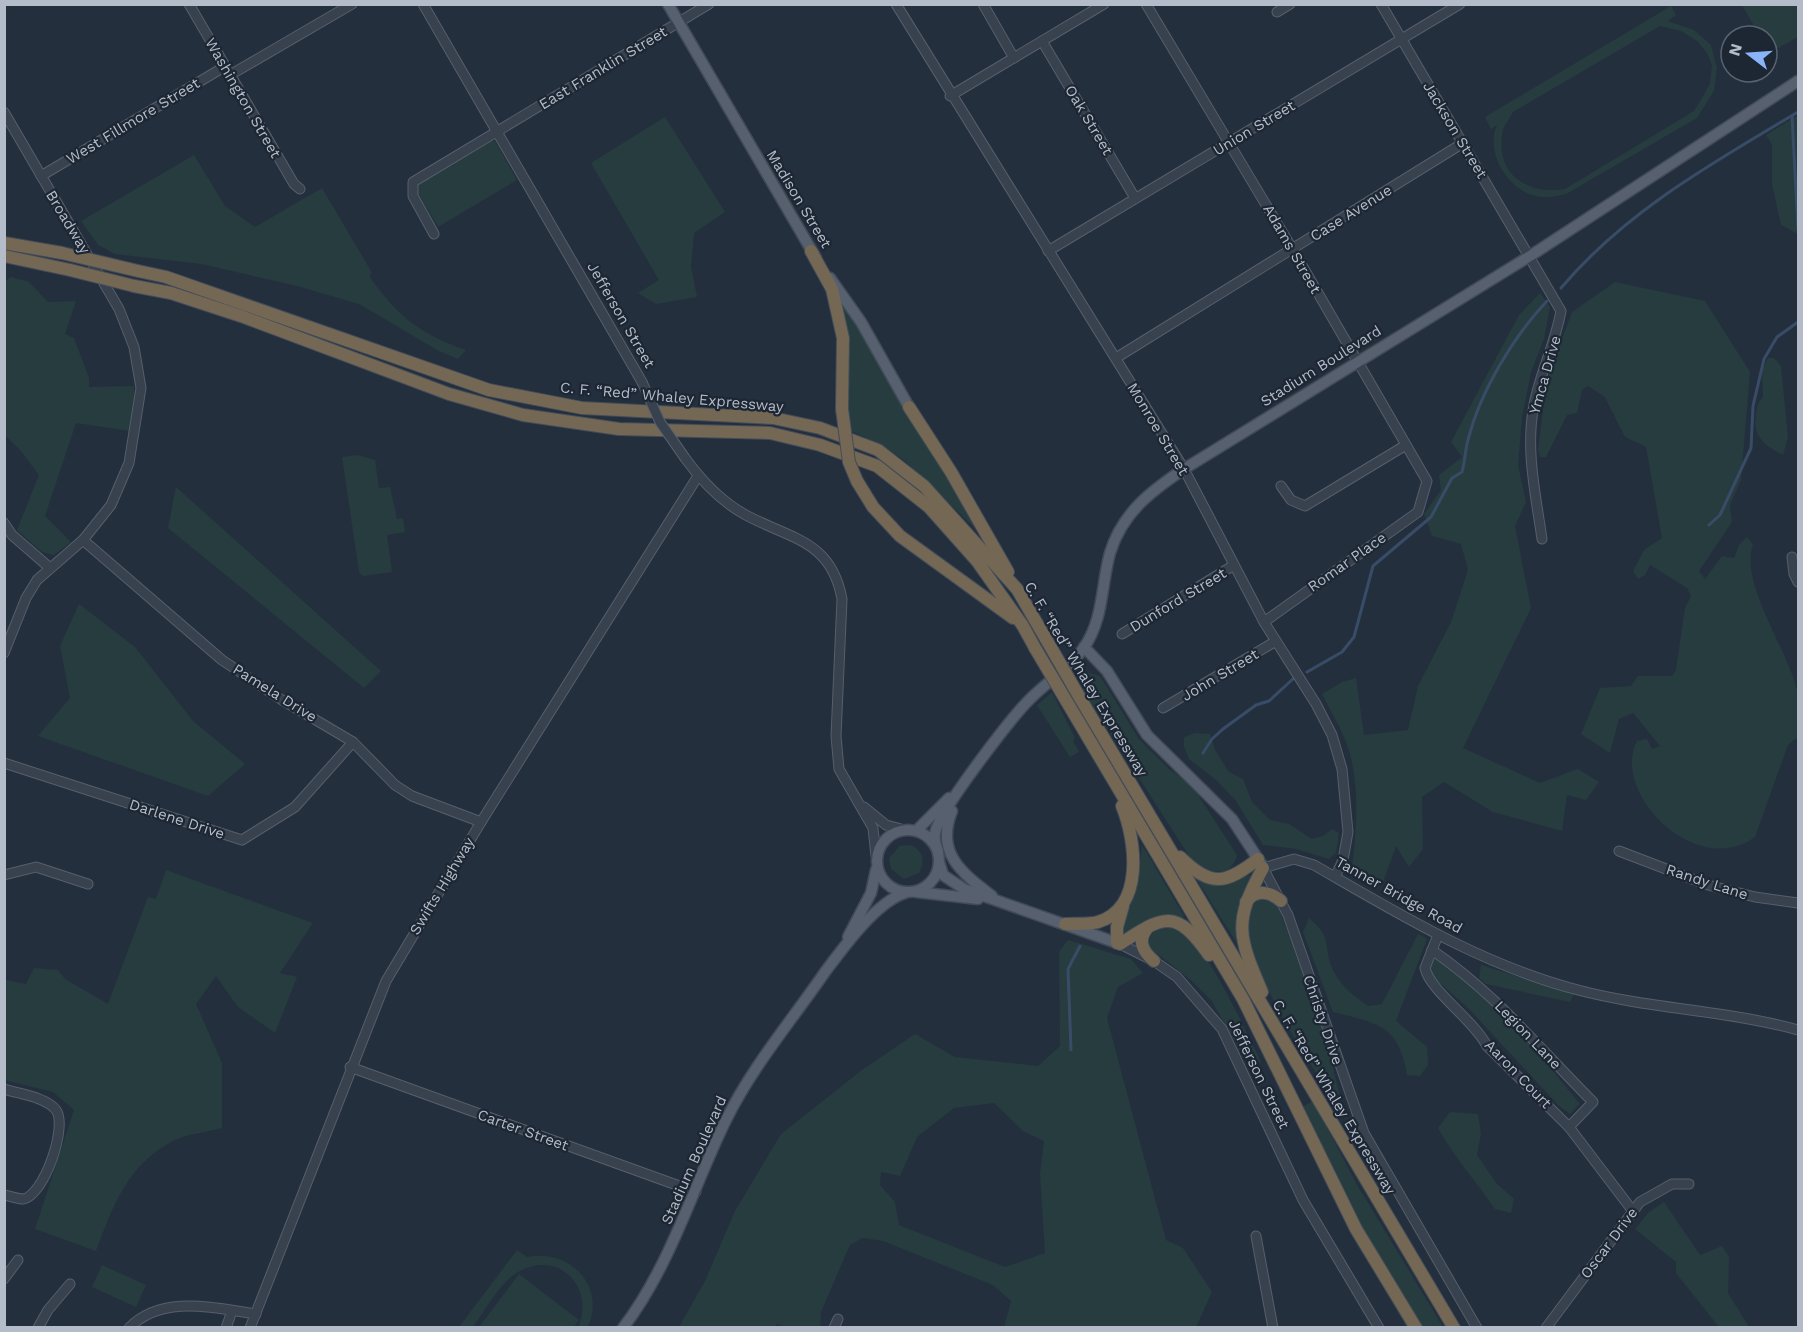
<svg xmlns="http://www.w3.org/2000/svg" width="1803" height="1332" viewBox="0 0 1803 1332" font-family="'Work Sans',sans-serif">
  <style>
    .green { fill: #263c3f; fill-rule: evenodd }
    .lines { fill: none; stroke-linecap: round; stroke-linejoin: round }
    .stream { stroke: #394c67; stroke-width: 3 }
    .minor-casing { stroke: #565f6c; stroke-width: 11 }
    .major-casing { stroke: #414a57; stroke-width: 13 }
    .highway-casing { stroke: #434c59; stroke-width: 14 }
    .minor { stroke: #38414e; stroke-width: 9 }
    .major { stroke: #56606e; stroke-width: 10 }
    .highway { stroke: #746855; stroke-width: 12 }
    .minor-bridge-casing { stroke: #565f6c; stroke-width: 11; stroke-linecap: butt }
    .highway-bridge-casing { stroke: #434c59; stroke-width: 14; stroke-linecap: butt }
    .minor-bridge { stroke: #38414e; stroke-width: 9 }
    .highway-bridge { stroke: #746855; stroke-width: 12 }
    .labels { text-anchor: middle; stroke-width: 4.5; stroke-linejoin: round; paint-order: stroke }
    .street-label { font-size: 15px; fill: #b4bcc9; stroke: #1d2633 }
  </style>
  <rect width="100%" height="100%" fill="#242f3e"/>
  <g class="green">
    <polygon points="1742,5 1798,5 1798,37 1769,53 1767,36 1760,36"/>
    <path d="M 1671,6 L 1676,15 L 1668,21 L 1694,30 L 1711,45 L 1717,68 L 1714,91 L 1697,118 L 1566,194 C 1554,197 1543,199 1532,195 C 1506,187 1485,151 1497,125 L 1491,129 L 1485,117 ZM 1660,26 L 1681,31 L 1697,41 L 1707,53 L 1712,65 L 1710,83 L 1701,100 L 1694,111 L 1565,189 C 1528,195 1496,175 1502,134 C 1503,127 1509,119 1513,112 Z"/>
    <polygon points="1798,115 1798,234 1781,225 1772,184 1772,145 1766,135"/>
    <polygon points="665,117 725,212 694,233 691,267 697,297 656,304 638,293 659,280 591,163"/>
    <polygon points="490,140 495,141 517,180 438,227 418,193 418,184"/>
    <path d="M 194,155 L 225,206 L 255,227 L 322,188 L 371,271 L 370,277 C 396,315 421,335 466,350 L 458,359 L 439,351 L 359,304 L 297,286 L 201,264 L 115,254 L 98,245 L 81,221 Z"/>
    <polygon points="11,277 29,282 48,302 76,301 65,334 74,338 89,378 89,387 134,386 134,410 130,431 76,423 45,516 71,542 54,555 42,552 17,530 39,475 21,451 5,435 4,282"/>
    <path d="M 1615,282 L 1705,301 L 1750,372 L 1741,480 L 1730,505 L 1732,522 L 1699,571 L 1705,579 L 1722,556 L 1734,558 L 1739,545 L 1747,537 L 1753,544 C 1739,585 1790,651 1798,695 C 1801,710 1798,727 1798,742 L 1796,738 L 1788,745 L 1755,837 C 1696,880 1610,792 1637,741 L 1647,739 L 1652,749 L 1660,746 L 1633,713 L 1619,719 L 1610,753 L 1581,734 L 1600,688 L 1631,686 L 1638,676 L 1672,676 L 1676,670 L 1685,608 L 1691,596 L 1687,588 L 1650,565 L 1645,575 L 1638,579 L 1633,571 L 1644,550 L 1662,538 L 1646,447 L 1625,437 L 1605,397 L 1588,386 L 1582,390 L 1577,413 L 1567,415 L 1546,457 L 1540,457 L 1538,449 L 1547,379 L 1572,312 Z"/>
    <path d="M 1540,293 L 1550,307 L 1544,339 L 1531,372 L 1522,418 L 1518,465 L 1526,502 L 1515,526 L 1531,608 L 1463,748 L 1540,783 L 1578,769 L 1599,782 L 1586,800 L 1567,795 L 1562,831 L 1493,812 L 1444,782 L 1422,797 L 1423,849 L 1409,867 L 1396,846 L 1382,885 L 1351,875 C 1356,836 1360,797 1351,758 C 1346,736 1332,714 1322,694 L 1342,682 L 1356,678 L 1364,735 L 1408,730 L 1418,686 L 1451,622 L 1468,570 L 1461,544 L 1432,536 L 1424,514 L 1441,490 L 1439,475 L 1462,457 L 1451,442 L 1519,315 Z"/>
    <polygon points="843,302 979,532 905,461 884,446 847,429 840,303"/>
    <path d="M 1768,358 L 1774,358 L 1781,366 L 1788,437 L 1783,455 C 1765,446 1752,436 1756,415 C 1757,407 1758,402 1763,397 L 1762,369 Z"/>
    <polygon points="358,455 375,460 379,488 390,487 397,519 403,518 405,532 387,535 392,572 363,576 359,572 342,457"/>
    <polygon points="176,487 381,671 364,688 168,528"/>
    <polygon points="79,604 135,647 193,721 245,764 208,796 38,736 70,698 60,646"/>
    <path d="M 1083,671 L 1100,676 L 1139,739 L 1169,769 L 1193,787 L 1237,855 C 1231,879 1210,873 1193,862 L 1087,697 L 1076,674 Z"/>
    <polygon points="1052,692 1075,738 1073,741 1079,752 1070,757 1037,705"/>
    <polygon points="1195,733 1210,734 1215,750 1229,772 1243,779 1252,802 1270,820 1289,824 1312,839 1323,836 1332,829 1339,833 1336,853 1329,859 1296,849 1263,845 1236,801 1216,780 1189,759 1184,747 1184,737"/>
    <path d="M 911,845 C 923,851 926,861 919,873 L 904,879 L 891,869 L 889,858 L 900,846 Z"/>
    <polygon points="1142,845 1184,916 1182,920 1123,936 1125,915 1138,877"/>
    <path d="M 166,870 L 313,923 L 280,973 L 297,977 L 275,1033 L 238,1007 L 216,976 L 196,1004 L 222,1063 L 222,1128 C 207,1132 187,1134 173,1141 C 127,1165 113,1206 96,1251 L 35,1229 L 74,1110 L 53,1092 L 5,1080 L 5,980 L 26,984 L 34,968 L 58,970 L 65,979 L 108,1004 L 148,897 L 156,899 Z"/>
    <polygon points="1245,875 1255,876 1241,899 1236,942 1196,878 1222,884"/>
    <path d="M 1260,897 L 1276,903 C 1303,966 1330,1048 1344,1114 C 1313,1070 1238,960 1247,907 Z"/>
    <path d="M 1309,918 C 1334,940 1322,942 1332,968 C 1340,986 1353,995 1368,1006 L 1382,1004 L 1418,934 L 1427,939 L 1396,1021 L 1427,1047 L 1428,1065 L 1420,1076 L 1407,1075 C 1399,1024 1376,1023 1333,1012 L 1303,932 Z"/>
    <path d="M 1166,927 C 1172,928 1179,929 1184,932 C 1211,953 1246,1032 1262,1064 L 1249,1056 L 1245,1059 L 1211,1000 L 1193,982 L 1149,947 C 1148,935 1154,929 1166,927 Z"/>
    <path d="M 1068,940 L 1131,959 L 1143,973 L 1118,987 L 1107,1018 L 1166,1240 L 1183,1248 L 1212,1292 L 1196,1327 L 1004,1327 L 1011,1301 L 993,1285 L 883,1241 L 862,1238 L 850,1245 L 821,1312 L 820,1327 L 785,1327 L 777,1324 L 774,1328 L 679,1327 L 705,1281 L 735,1211 L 781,1134 L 862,1070 L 915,1034 L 955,1057 L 1038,1066 L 1060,1046 L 1059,952 ZM 994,1103 L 1023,1131 L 1044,1141 L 1040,1174 L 1045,1253 L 1005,1267 L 899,1225 L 895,1202 L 880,1185 L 881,1172 L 900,1176 L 917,1137 L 954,1108 Z"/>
    <path d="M 1435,959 C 1490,987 1540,1056 1580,1104 L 1570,1114 L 1558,1105 L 1469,1009 L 1430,974 L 1428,965 Z"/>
    <polygon points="1481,965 1574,994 1570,1002 1486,984 1479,978"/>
    <polygon points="1313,1101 1356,1183 1443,1327 1421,1327 1356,1217 1302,1107"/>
    <path d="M 1450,1112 L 1478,1114 L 1481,1134 L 1477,1155 L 1497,1184 L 1514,1199 L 1511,1213 L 1495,1209 C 1476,1181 1454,1157 1438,1128 Z"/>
    <polygon points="1664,1202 1700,1255 1722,1246 1729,1257 1728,1293 1749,1327 1719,1327 1676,1273 1676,1262 1635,1229 1649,1212"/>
    <path d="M 517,1250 L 527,1257 C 569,1248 606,1285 588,1327 L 578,1327 C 595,1288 560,1250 520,1271 C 500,1281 486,1310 473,1327 L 459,1327 Z"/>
    <polygon points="102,1265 146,1285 136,1307 92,1287"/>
    <polygon points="519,1274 579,1320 574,1327 479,1327"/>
  </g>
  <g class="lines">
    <g class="stream">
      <polyline points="1792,116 1798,229"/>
      <path d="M 1561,288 C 1626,211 1714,162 1798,112"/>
      <polyline points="1709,525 1720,515 1751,448 1753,406 1764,359 1777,337 1798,322"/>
      <path d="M 1307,672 L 1342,652 L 1354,637 L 1373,566 L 1431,517 L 1452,478 L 1462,472 C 1465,461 1465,451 1468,440 C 1480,392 1513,337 1547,301"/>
      <polyline points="1203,753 1212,739 1223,729 1256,705 1269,701 1294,678"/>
      <polyline points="1071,1050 1068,969 1080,946"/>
    </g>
    <defs>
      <g id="minor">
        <polyline points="189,4 294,184 300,189"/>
        <polyline points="423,4 642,382"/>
        <polyline points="896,4 1184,469 1264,622 1316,704 1332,735 1342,769 1348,832 1343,860 1335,877"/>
        <polyline points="983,4 1014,58"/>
        <polyline points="1146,4 1293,250 1427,481 1418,512 1264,622"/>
        <path d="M 1381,4 L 1561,311 C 1555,344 1540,373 1534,405 C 1525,449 1536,496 1542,539"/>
        <polyline points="1277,12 1290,4"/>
        <polyline points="1042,41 1135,198"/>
        <polyline points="230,75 352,4"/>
        <polyline points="950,96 1104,4"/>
        <polyline points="4,112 119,309 134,347 141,388 129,463 111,505 83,540 37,580 26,598 4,653"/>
        <polyline points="41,176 224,67"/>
        <polyline points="434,234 413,196 413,182 709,4"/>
        <polyline points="1048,251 1460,4"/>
        <polyline points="1116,358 1463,143"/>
        <path d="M 685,458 C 701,480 719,500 744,514 C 789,539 831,539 842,599 L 836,736 L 839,769 L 873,828 L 876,856"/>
        <polyline points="1281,486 1291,500 1305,506 1406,445"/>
        <polyline points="4,523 12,535 50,568"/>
        <polyline points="83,540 222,660 282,700 353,742 395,785 412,796 481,822"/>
        <polyline points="1792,557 1794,574 1798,582"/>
        <polyline points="1122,634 1234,565"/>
        <polyline points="1163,708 1276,641"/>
        <polyline points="4,763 242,840 295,807 353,742"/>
        <polyline points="864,807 886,825 905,830"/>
        <polyline points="1619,851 1708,885 1755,897 1798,903"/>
        <polyline points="4,875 36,867 88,884"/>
        <path d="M 1438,935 L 1425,968 C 1430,991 1473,1019 1487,1046 L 1569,1127 L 1632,1210"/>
        <polyline points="1120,944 1154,961 1177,977 1222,1029 1303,1200 1379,1328"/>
        <path d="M 1432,950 C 1497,995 1538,1047 1593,1102 L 1569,1127"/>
        <polyline points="350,1067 696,1192"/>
        <path d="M 4,1089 C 19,1094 46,1097 56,1110 C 68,1126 44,1196 23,1199 C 18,1199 10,1196 4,1195"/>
        <polyline points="1256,1236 1273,1328"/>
        <polyline points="4,1279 18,1260"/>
        <polyline points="38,1328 48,1310 70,1284"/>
        <path d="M 129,1328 C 162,1294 214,1308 256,1314"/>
        <polyline points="226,1328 232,1311"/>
        <polyline points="250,1328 386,981 481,822 698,476"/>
        <polyline points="834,1328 838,1319"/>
        <path d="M 1477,1328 L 1364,1133 L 1288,915 L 1263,868 L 1294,859 L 1314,865 C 1399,914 1482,965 1578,990 C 1650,1009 1726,1010 1798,1030"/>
        <polyline points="1546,1328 1640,1202 1672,1184 1689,1184"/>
      </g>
      <g id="major">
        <polyline points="668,4 816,258"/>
        <polyline points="830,278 861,322 909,407"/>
        <polyline points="1084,647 1107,671 1147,735 1232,819 1262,865"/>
        <path d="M 952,811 C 935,853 962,873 992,896"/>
        <circle cx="908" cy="861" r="31"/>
        <polyline points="916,831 949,798"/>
        <path d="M 938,851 C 936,846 934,839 935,833 C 939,811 1011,718 1030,699 C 1047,682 1068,669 1083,649 C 1104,620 1101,585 1110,553 C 1122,513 1151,491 1184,469 L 1530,256 L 1798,81"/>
        <polyline points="939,862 943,875 964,889 1120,944"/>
        <polyline points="916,892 978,899"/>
        <polyline points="848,937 871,893 876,870"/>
        <path d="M 623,1328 C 671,1265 692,1189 726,1120 C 752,1067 792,1020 825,972 C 843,948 876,902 905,893"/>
      </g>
      <g id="highway">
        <polyline points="4,243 62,253"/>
        <polyline points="811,251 832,289 843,338 842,409"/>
        <polyline points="4,256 70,270"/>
        <polyline points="138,271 166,277 489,390 582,408 773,418 820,428 878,450 924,486 1017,589 1046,639"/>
        <polyline points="134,286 171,293 241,316 449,394 523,415 619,429 770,433 820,445 877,466 929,507 977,561 1023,626 1035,648"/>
        <polyline points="909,407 951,472 1008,572"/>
        <polyline points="857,481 873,507 900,536 1013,618"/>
        <polyline points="1080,698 1454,1328"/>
        <polyline points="1067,702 1243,999 1356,1229 1416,1328"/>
        <path d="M 1180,857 C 1211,888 1226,884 1258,859"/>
        <path d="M 1246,902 C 1255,889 1270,891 1281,901"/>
        <path d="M 1065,924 C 1076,923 1088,925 1098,922 C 1145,908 1136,840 1122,806"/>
        <path d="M 1148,927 C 1137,940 1142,951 1154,961"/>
        <polyline points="1117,943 1117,927 1123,906"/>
        <path d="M 1120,944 C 1164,915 1176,908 1209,955"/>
        <path d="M 1262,992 C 1238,936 1233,922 1263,868"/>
      </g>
    </defs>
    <use href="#minor" class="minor-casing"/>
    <use href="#major" class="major-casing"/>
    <use href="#highway" class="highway-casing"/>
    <use href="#minor" class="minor"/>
    <use href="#major" class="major"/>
    <use href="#highway" class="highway"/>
    <defs>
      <polyline id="minor-bridge" points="642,382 660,422 685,458"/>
      <g id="highway-bridge">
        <polyline points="62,253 138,271"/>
        <polyline points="70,270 134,286"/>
        <polyline points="842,409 849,462 857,481"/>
        <polyline points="1046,639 1080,698"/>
        <polyline points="1035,648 1067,702"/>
      </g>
    </defs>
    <use href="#minor-bridge" class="minor-bridge-casing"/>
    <use href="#highway-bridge" class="highway-bridge-casing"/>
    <use href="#minor-bridge" class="minor-bridge"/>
    <use href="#highway-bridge" class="highway-bridge"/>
  </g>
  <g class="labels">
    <g class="street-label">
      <text transform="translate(603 68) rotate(-31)" y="5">East Franklin Street</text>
      <text transform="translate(243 98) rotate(60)" y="5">Washington Street</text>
      <text transform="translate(1089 120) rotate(59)" y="5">Oak Street</text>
      <text transform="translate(133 121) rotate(-31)" y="5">West Fillmore Street</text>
      <text transform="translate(1254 128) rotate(-31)" y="5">Union Street</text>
      <text transform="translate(1455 130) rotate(59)" y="5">Jackson Street</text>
      <text transform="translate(799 199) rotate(59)" y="5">Madison Street</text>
      <text transform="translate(1351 213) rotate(-32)" y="5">Case Avenue</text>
      <text transform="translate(68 222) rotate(59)" y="5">Broadway</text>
      <text transform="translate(1292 249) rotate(60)" y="5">Adams Street</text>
      <text transform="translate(621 315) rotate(60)" y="5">Jefferson Street</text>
      <text transform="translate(1321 366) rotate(-32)" y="5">Stadium Boulevard</text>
      <text transform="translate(1545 375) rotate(-74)" y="5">Ymca Drive</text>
      <text transform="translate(672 397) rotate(5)" y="5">C. F. “Red” Whaley Expressway</text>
      <text transform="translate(1158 429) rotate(59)" y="5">Monroe Street</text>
      <text transform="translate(1347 562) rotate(-35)" y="5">Romar Place</text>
      <text transform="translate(1178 600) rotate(-31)" y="5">Dunford Street</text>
      <text transform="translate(1220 675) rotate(-31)" y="5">John Street</text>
      <text transform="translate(1086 679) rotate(59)" y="5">C. F. “Red” Whaley Expressway</text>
      <text transform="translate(275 693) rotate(32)" y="5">Pamela Drive</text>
      <text transform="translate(177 819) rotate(18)" y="5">Darlene Drive</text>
      <text transform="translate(1707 882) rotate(18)" y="5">Randy Lane</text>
      <text transform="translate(442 886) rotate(-59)" y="5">Swifts Highway</text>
      <text transform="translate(1399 895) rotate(29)" y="5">Tanner Bridge Road</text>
      <text transform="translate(1323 1020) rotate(71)" y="5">Christy Drive</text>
      <text transform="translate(1528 1035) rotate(46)" y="5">Legion Lane</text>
      <text transform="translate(1259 1074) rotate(64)" y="5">Jefferson Street</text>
      <text transform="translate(1518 1074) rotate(46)" y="5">Aaron Court</text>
      <text transform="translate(1334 1097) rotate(59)" y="5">C. F. “Red” Whaley Expressway</text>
      <text transform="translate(523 1130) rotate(20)" y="5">Carter Street</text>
      <text transform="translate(694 1160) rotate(-66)" y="5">Stadium Boulevard</text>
      <text transform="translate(1609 1243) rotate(-53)" y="5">Oscar Drive</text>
    </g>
  </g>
  <rect width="1803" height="1332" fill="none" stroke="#b4bcc9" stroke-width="12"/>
  <g transform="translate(1749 54) rotate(287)"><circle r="28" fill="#1d2633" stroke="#59626f" stroke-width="1.5"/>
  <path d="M0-4.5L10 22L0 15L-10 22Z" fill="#8ab4f8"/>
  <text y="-9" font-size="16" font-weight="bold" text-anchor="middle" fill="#b4bcc9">N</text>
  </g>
</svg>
